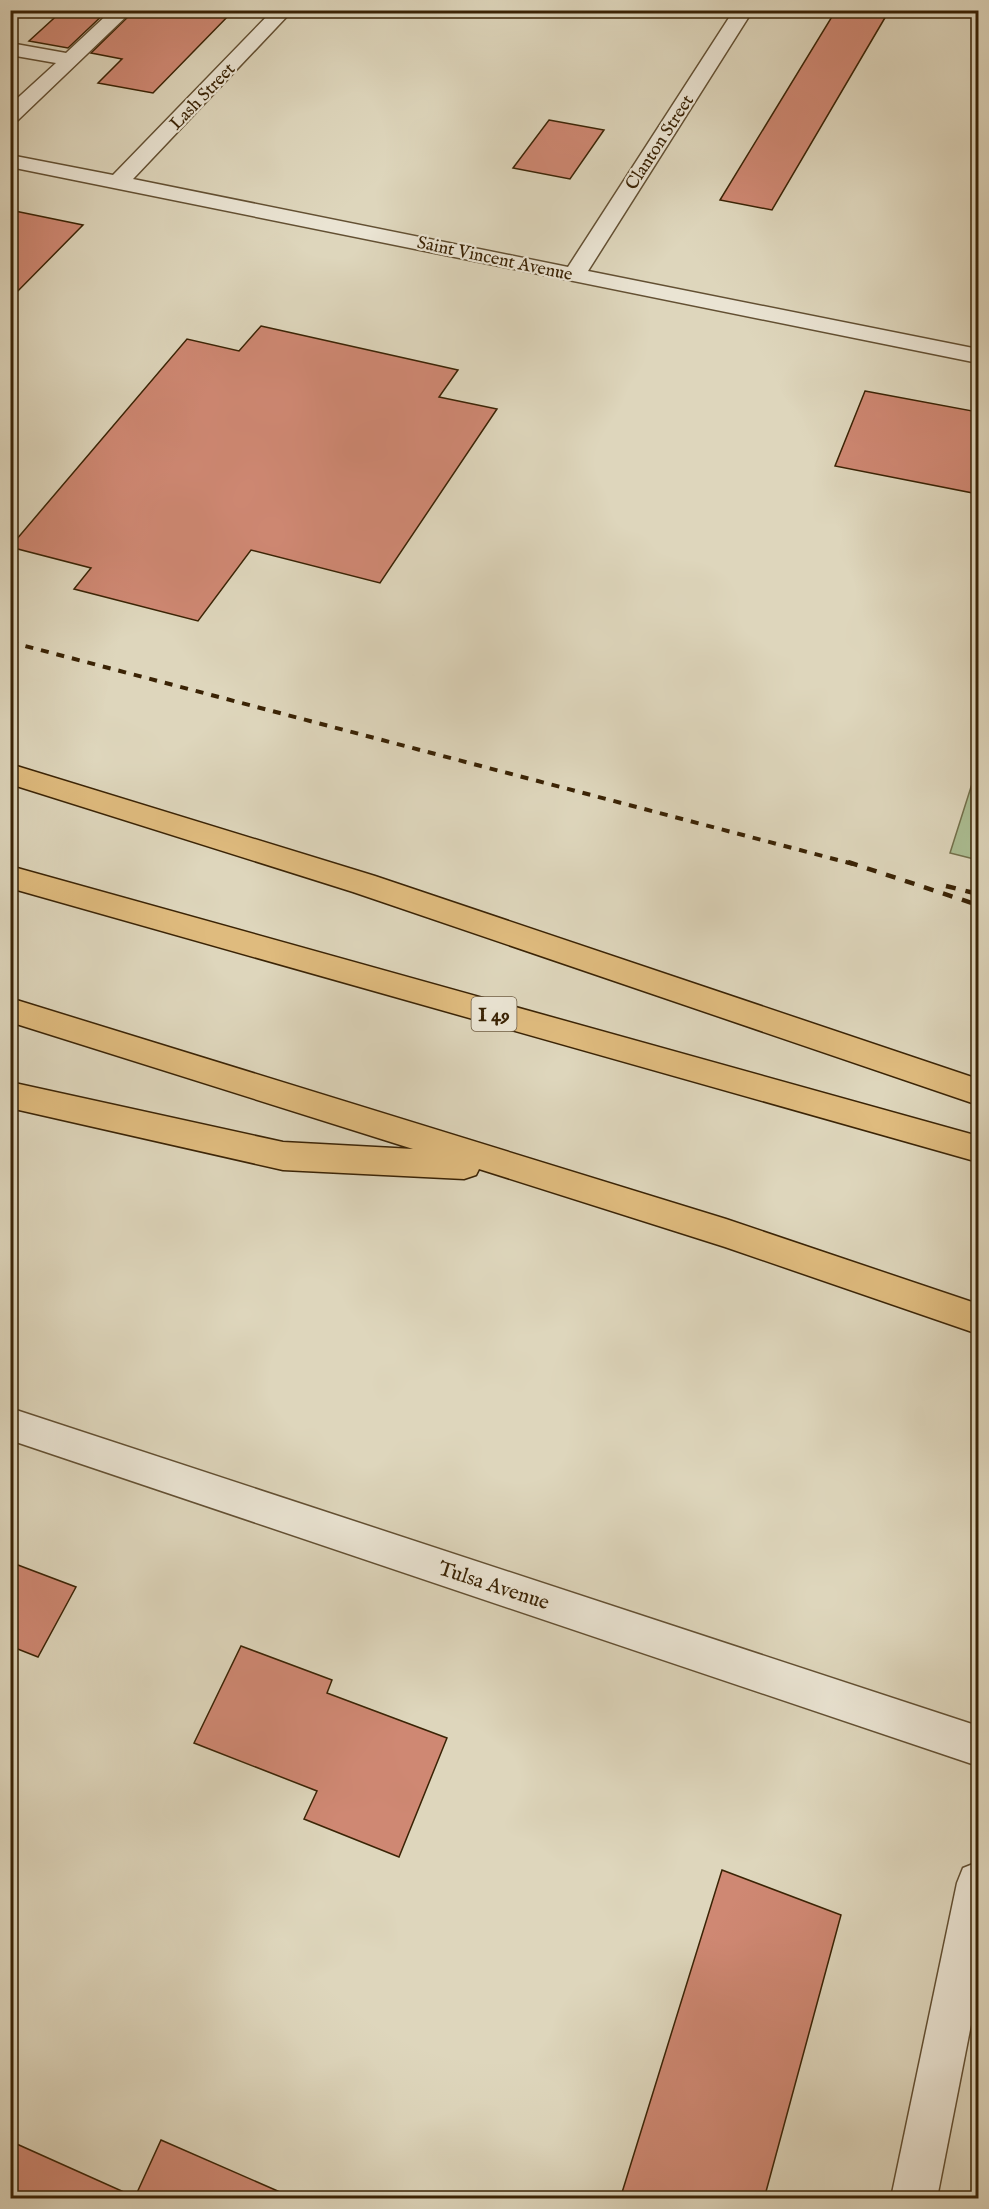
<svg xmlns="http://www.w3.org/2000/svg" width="989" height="2209" viewBox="0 0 989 2209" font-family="'IM FELL English',serif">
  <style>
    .green { fill: #acbf94; stroke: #73714c; stroke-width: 1.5 }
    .building { fill: #cf8873; stroke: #3a2305; stroke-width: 1.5 }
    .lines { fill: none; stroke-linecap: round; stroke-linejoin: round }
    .minor-casing { stroke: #635033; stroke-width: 3 }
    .highway-casing { stroke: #3a2305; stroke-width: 3 }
    .minor { fill: #eae4d3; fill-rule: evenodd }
    .highway { fill: #dfbb7e; fill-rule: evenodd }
    .rail-far1 { stroke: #3a2305; stroke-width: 4; stroke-dasharray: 8 8; stroke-linecap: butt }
    .rail { stroke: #3a2305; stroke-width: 4.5; stroke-dasharray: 10 10; stroke-linecap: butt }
    .labels { text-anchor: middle; stroke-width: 4.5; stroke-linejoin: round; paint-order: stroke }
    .far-street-label { font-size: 18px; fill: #3a2305; stroke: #eae4d3 }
    .shield { fill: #eae4d3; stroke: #6f5d43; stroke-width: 1.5 }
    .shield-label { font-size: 20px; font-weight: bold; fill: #3a2305 }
    .street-label { font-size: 21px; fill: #3a2305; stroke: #eae4d3 }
  </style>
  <rect width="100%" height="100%" fill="#ded6bc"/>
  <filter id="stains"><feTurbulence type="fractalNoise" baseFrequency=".00333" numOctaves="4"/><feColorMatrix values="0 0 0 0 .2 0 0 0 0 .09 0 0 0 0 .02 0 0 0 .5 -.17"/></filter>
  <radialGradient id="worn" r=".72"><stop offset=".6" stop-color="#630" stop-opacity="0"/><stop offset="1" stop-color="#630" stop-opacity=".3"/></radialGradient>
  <polygon class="green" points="978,765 978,860 950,853"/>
  <g class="building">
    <polygon points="63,10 108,10 68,48 29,41"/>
    <polygon points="135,10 234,10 153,93 98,83 122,59 91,53"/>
    <polygon points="836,10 886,16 772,210 720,200"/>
    <polygon points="549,120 604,130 570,179 513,168"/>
    <polygon points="10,210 83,225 10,299"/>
    <polygon points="261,326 458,370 439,397 497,409 380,583 251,550 198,621 74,589 91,568 10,547 187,339 239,351"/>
    <polygon points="865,391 978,412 978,494 835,466"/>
    <polygon points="10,1562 76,1587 38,1657 10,1646"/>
    <polygon points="241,1646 332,1680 327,1693 447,1738 399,1857 304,1819 317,1791 194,1743"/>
    <polygon points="722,1870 841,1915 764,2199 620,2199"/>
    <polygon points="161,2140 296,2199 10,2199 10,2141 135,2197"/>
  </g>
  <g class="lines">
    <defs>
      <g id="minor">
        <polygon points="112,10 133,10 17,121 10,123 10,105 56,63 10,55 10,43 66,53"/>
        <polygon points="273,10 293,10 133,179 568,267 734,10 753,10 588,271 978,349 978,363 10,167 10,155 113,175"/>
        <polygon points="10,1408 978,1726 978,1766 10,1440"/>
        <polygon points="978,1862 978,1989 937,2198 891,2198 957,1883 963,1868"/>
      </g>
      <g id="highway">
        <polygon points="10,764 375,876 978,1079 978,1105 353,892 10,784"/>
        <polygon points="10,866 978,1136 978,1162 10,888"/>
        <polygon points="10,998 726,1219 978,1304 978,1334 725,1247 479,1169 476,1175 464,1179 283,1170 10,1108 10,1082 283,1142 413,1149 10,1022"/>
      </g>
    </defs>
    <use href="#minor" class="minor-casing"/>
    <use href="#highway" class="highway-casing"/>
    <use href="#minor" class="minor"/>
    <use href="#highway" class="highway"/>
    <polyline class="rail-far1" points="10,642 853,864"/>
    <g class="rail">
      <polyline points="848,862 978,905"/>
      <polyline points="946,886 978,894"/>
    </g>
  </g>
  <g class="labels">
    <g class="far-street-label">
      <text transform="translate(202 96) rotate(-46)" y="6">Lash Street</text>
      <text transform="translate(659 142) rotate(-57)" y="6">Clanton Street</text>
      <text transform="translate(495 258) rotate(12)" y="6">Saint Vincent Avenue</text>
    </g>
    <rect class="shield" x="471.5" y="997" width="45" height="34" rx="4.5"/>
    <g class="shield-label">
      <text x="494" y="1021">I 49</text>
    </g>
    <g class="street-label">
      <text transform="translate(494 1585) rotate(18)" y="7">Tulsa Avenue</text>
    </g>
  </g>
  <rect width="989" height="2209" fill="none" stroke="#ded6bc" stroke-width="36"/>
  <rect x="12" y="12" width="965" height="2185" fill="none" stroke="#3a2305" stroke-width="3"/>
  <rect x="18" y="18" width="953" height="2173" fill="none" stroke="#3a2305" stroke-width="1.5"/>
  <rect width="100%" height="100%" filter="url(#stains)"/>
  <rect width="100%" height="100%" fill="url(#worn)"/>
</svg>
